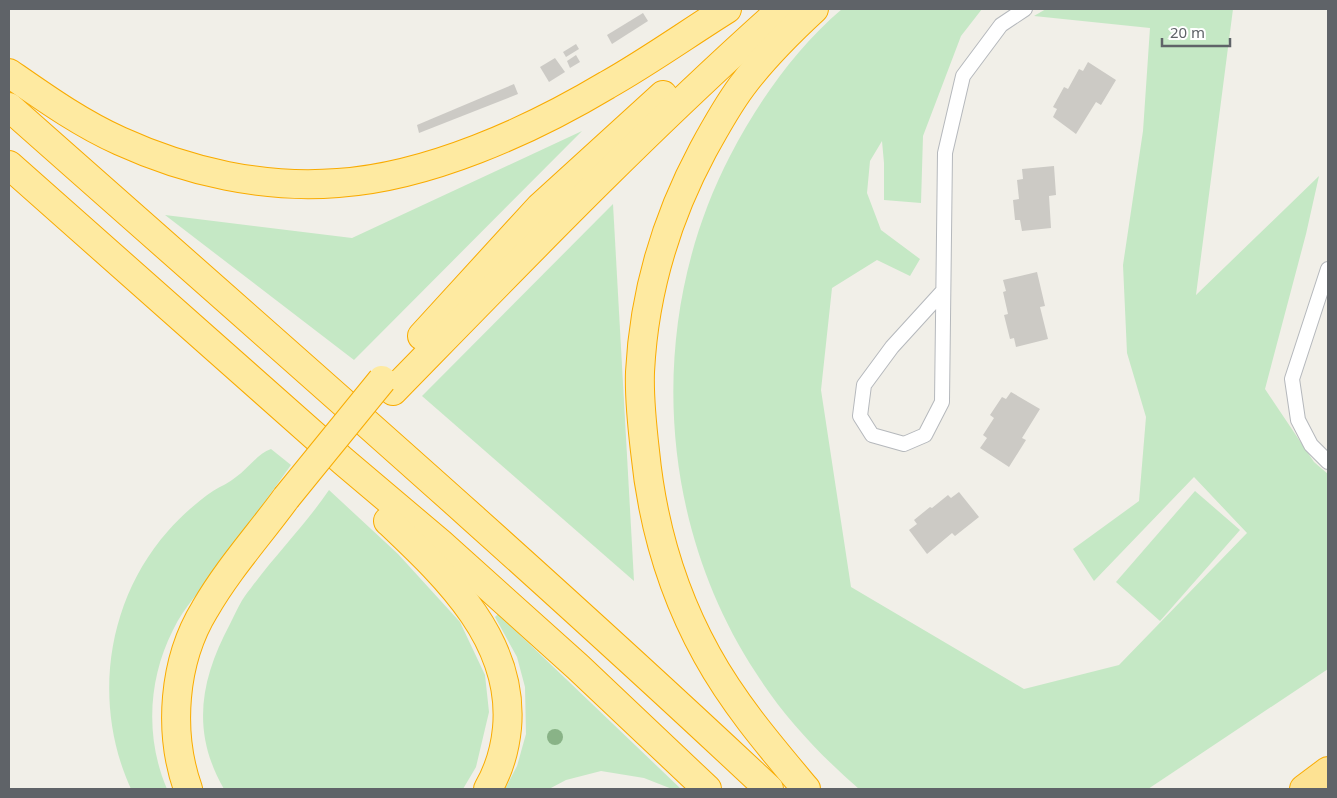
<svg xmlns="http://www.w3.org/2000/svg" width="1337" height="798" viewBox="0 0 1337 798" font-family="'Noto Sans',sans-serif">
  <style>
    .green { fill: #c5e8c5 }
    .building { fill: #cccac5 }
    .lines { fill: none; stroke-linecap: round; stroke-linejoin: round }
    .service-casing { stroke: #b5b8bc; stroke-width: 16 }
    .trunk-casing { stroke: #f9ab00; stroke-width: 30 }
    .motorway-casing { stroke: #f9ab00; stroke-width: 30 }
    .service { stroke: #fff; stroke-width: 14 }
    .trunk { stroke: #feeaa1; stroke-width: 28 }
    .motorway { stroke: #fde293; stroke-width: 28 }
    .trunk-bridge-casing { stroke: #f9ab00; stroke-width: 30; stroke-linecap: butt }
    .trunk-bridge { stroke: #feeaa1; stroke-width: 28 }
    .tree { fill: #89b387 }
  </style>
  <rect width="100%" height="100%" fill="#f1efe8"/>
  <g class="green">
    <path d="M 842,9 L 982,9 L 961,36 L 923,136 L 921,203 L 884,200 L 884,163 L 882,141 L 870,161 L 867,193 L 881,230 L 920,259 L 910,276 L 877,260 L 832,288 L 821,390 L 851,587 L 1024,689 L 1119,665 L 1247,533 L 1194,477 L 1094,581 L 1073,549 L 1139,501 L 1146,417 L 1127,353 L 1123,265 L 1143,131 L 1150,28 L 1034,16 L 1046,9 L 1233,9 L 1196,295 L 1319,176 L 1306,234 L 1265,389 L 1314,462 L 1328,474 L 1328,669 L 1148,789 L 859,789 C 820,755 784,717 756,673 C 656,521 646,318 730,156 C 758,102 795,49 842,9 Z"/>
    <polygon points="582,131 354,360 165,215 352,238"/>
    <polygon points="613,204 634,581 422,396"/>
    <path d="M 271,449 L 291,465 C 266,500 242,534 217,568 C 202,589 184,607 173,630 C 148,679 145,738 167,789 L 131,789 C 92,704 106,601 168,531 C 181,516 197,502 213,491 C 221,486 229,483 236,477 C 248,469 257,454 271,449 Z"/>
    <path d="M 329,490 L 398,554 L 460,622 L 485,675 L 489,712 L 476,767 L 463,789 L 224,789 C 191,732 200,680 230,624 C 236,612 242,598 251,588 C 276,554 306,524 329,490 Z"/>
    <polygon points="1195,491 1240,530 1160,621 1116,582"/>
    <polygon points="498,614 681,789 672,789 644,778 601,771 566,780 549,789 505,789 517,766 526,734 525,687 517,657 495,617"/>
  </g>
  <g class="building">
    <polygon points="643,13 648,21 612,44 607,35"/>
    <polygon points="576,44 579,49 566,57 563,52"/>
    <polygon points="576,55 580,62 570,68 567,61"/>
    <polygon points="555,58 565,72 549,82 540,67"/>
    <polygon points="1088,62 1116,80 1101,105 1096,102 1076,134 1053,117 1057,109 1053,107 1064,87 1068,89 1079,69 1083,71"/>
    <polygon points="514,84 518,94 419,133 417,125"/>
    <polygon points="1054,166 1056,195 1049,196 1051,228 1022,231 1020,220 1015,220 1013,200 1019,199 1017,180 1023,179 1022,169"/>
    <polygon points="1037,272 1045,306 1040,307 1048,339 1016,347 1014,338 1010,339 1004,315 1008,314 1003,292 1006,291 1003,280"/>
    <polygon points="1011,392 1040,409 1022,438 1026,440 1009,467 980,448 987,438 983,435 994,418 990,415 1002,397 1006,399"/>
    <polygon points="959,492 979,517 955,536 952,533 927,554 909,530 917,524 914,520 930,507 932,508 948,495 951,498"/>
  </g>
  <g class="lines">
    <defs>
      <g id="service">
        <polyline points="1328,269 1292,379 1298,420 1311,445 1328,462"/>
        <polyline points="943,291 892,347 864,385 860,416 872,435 904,444 925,435 942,402 945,153 963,76 1001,25 1025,9"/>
      </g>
      <g id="trunk">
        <path d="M 9,73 C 45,98 80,123 120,141 C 188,172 264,189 338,183 C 428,177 530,131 607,85 C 648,62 687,34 727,9"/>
        <path d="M 9,107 C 264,333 521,556 769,789"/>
        <polyline points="9,165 343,461 440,543 578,667 707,789"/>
        <polyline points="422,336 540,207 663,95"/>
        <path d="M 393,391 C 520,261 646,130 782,9"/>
        <path d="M 388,521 C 446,576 515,640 507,728 C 505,749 499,770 488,789"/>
        <path d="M 188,789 C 168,732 173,661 205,609 C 228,569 259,535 286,498"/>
        <path d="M 806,789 C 770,746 734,704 707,655 C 672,592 652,522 645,451 C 642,425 639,398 640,372 C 644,293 666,219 703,150 C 715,128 727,106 742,86 C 763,58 788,33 814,9"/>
      </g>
      <polyline id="motorway" points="1304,789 1328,771"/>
    </defs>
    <use href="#service" class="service-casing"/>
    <use href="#trunk" class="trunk-casing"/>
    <use href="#motorway" class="motorway-casing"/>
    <use href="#service" class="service"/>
    <use href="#trunk" class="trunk"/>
    <use href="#motorway" class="motorway"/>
    <defs>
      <polyline id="trunk-bridge" points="286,498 382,380"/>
    </defs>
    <use href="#trunk-bridge" class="trunk-bridge-casing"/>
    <use href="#trunk-bridge" class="trunk-bridge"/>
  </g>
  <circle class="tree" cx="555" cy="737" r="8"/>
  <rect width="1337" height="798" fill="none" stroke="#5f6368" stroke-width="20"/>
  <path d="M1162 38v8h68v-8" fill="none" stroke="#5f6368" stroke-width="2.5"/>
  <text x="1170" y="38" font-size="15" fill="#5f6368" stroke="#ffffff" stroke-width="4" paint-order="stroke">20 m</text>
</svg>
